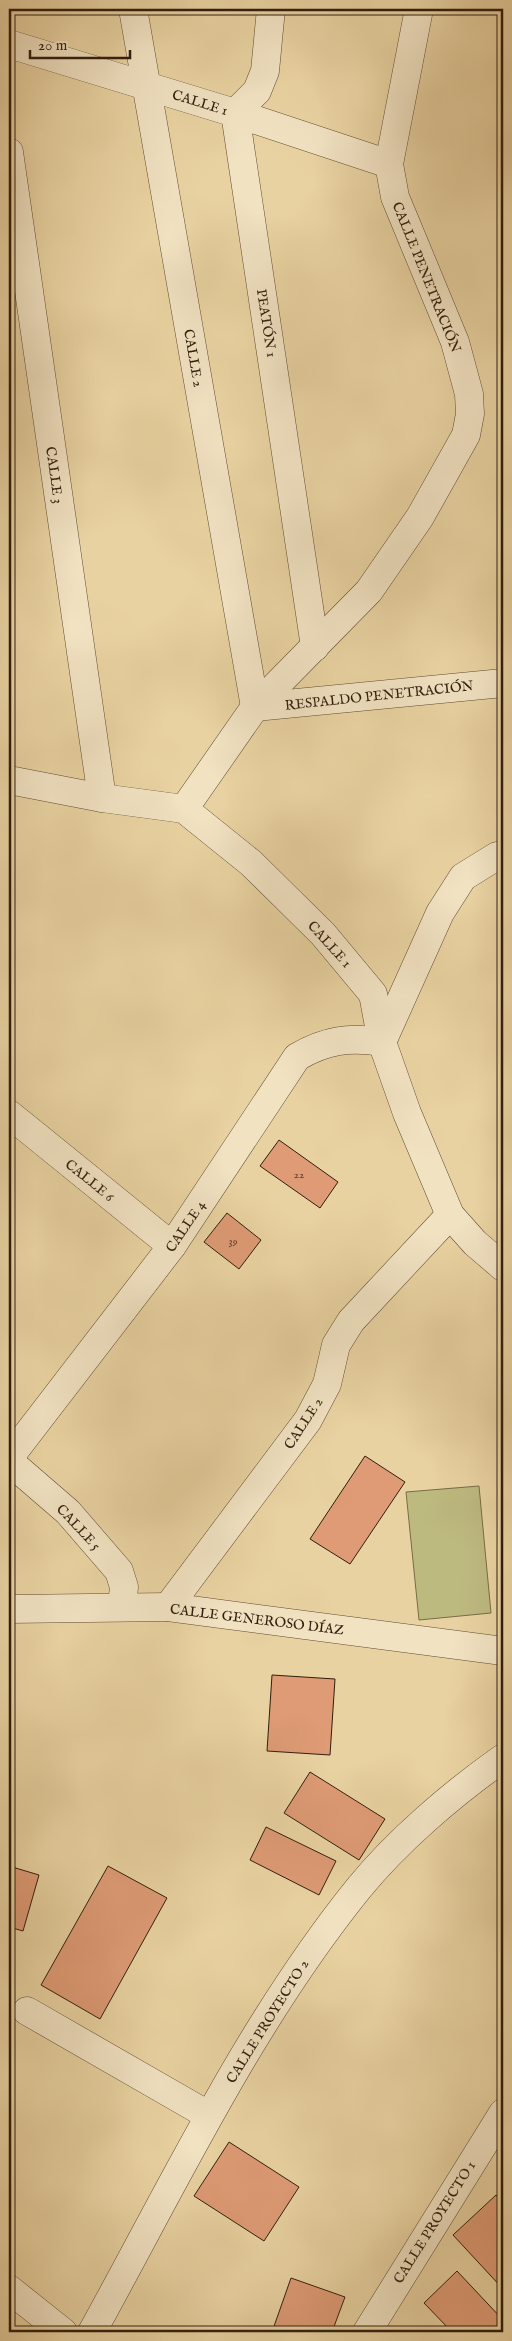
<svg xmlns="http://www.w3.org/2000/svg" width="512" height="2341" viewBox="0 0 512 2341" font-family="'IM FELL English',serif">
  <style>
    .green { fill: #bdba80; stroke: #786c47 }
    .building { fill: #de9b75; stroke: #321e0e }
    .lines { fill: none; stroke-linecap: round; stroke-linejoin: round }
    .minor-casing { stroke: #604b33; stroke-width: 29 }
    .minor { stroke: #f1e2c2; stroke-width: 28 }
    .labels { text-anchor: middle; stroke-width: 4; stroke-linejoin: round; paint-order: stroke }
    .number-label { font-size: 11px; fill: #5d3d28 }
    .street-label { font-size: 14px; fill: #321e0e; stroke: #f1e2c2 }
  </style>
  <rect width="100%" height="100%" fill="#e9d2a1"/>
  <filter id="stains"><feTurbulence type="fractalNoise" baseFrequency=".004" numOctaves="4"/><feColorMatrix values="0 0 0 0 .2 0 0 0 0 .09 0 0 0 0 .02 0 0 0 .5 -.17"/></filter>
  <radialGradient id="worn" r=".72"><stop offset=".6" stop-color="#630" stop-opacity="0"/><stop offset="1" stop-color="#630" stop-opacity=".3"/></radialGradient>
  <polygon class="green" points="479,1486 491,1613 419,1620 406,1492"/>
  <g class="building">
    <polygon points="500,779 503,779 503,832 502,832"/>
    <polygon points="279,1140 338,1182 320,1208 260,1166"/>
    <polygon points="227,1213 261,1240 239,1269 204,1242"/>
    <polygon points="365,1456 405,1482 350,1564 310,1539"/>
    <polygon points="272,1675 335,1679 330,1755 267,1751"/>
    <polygon points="310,1772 385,1819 359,1860 284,1813"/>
    <polygon points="266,1827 336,1861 319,1895 250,1860"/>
    <polygon points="9,1866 39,1875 23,1931 9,1927"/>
    <polygon points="108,1866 167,1898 100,2019 41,1985"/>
    <polygon points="229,2142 299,2187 264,2241 194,2196"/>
    <polygon points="496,2195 503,2203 503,2289 453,2235"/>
    <polygon points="457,2271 503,2320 503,2332 452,2332 424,2303"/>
    <polygon points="291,2278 345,2297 332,2332 272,2332"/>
  </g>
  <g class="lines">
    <defs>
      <g id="minor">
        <polyline points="133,9 255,707 503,683"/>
        <polyline points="271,9 265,71 257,91 235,113 315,647"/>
        <polyline points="9,44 235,113 389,164"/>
        <polyline points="9,152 102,798"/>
        <polyline points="9,780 102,798 184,809 251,863 323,934 373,994 382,1042 407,1113 450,1215 475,1243 503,1267"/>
        <polyline points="184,809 255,707 369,591 420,517 466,435 470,414 469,394 455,342 395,197 389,164 419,9"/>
        <polyline points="382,1042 440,913 463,877 497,856 503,855"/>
        <polyline points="9,1114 172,1246"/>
        <path d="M 9,1458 L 172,1246 L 297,1057 C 326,1040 349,1037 382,1042"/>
        <polyline points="9,1461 68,1512 119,1571 124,1587 122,1606"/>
        <polyline points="168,1607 308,1420 327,1384 336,1345 351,1321 450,1215"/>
        <polyline points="9,1609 168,1607 503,1651"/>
        <polyline points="27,2011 208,2115"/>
        <polyline points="9,2289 63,2332"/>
        <path d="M 92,2332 C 175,2182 250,2023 358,1889 C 397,1841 452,1794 503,1758"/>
        <polyline points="367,2332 503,2113"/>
      </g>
    </defs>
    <use href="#minor" class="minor-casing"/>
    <use href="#minor" class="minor"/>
  </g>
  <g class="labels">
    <g class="number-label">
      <text x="299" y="1178">22</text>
      <text x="233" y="1245">39</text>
    </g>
    <g class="street-label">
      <text transform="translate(200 102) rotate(17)" y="5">CALLE 1</text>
      <text transform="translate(427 277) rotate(68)" y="5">CALLE PENETRACIÓN</text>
      <text transform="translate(267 323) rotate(81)" y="5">PEATÓN 1</text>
      <text transform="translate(194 358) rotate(80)" y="5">CALLE 2</text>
      <text transform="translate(55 475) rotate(82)" y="5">CALLE 3</text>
      <text transform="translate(379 695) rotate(-6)" y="5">RESPALDO PENETRACIÓN</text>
      <text transform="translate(330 944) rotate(48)" y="5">CALLE 1</text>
      <text transform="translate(90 1180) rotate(39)" y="5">CALLE 6</text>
      <text transform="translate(185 1226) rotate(-56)" y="5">CALLE 4</text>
      <text transform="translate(303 1423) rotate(-57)" y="5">CALLE 2</text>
      <text transform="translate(79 1527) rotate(47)" y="5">CALLE 5</text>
      <text transform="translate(257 1619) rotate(7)" y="5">CALLE GENEROSO DÍAZ</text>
      <text transform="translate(267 2021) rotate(-58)" y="5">CALLE PROYECTO 2</text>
      <text transform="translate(434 2222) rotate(-58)" y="5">CALLE PROYECTO 1</text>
    </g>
  </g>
  <rect width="512" height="2341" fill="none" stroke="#e9d2a1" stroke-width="30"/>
  <rect x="10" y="10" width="492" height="2321" fill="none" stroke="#321e0e" stroke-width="2.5"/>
  <rect x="15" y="15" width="482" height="2311" fill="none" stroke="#321e0e"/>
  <path d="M30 50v8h100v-8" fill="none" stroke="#321e0e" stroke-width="2.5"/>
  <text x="38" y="50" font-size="15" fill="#321e0e" stroke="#f1e2c2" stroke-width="4" paint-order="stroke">20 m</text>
  <rect width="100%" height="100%" filter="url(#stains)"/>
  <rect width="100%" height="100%" fill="url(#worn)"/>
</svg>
